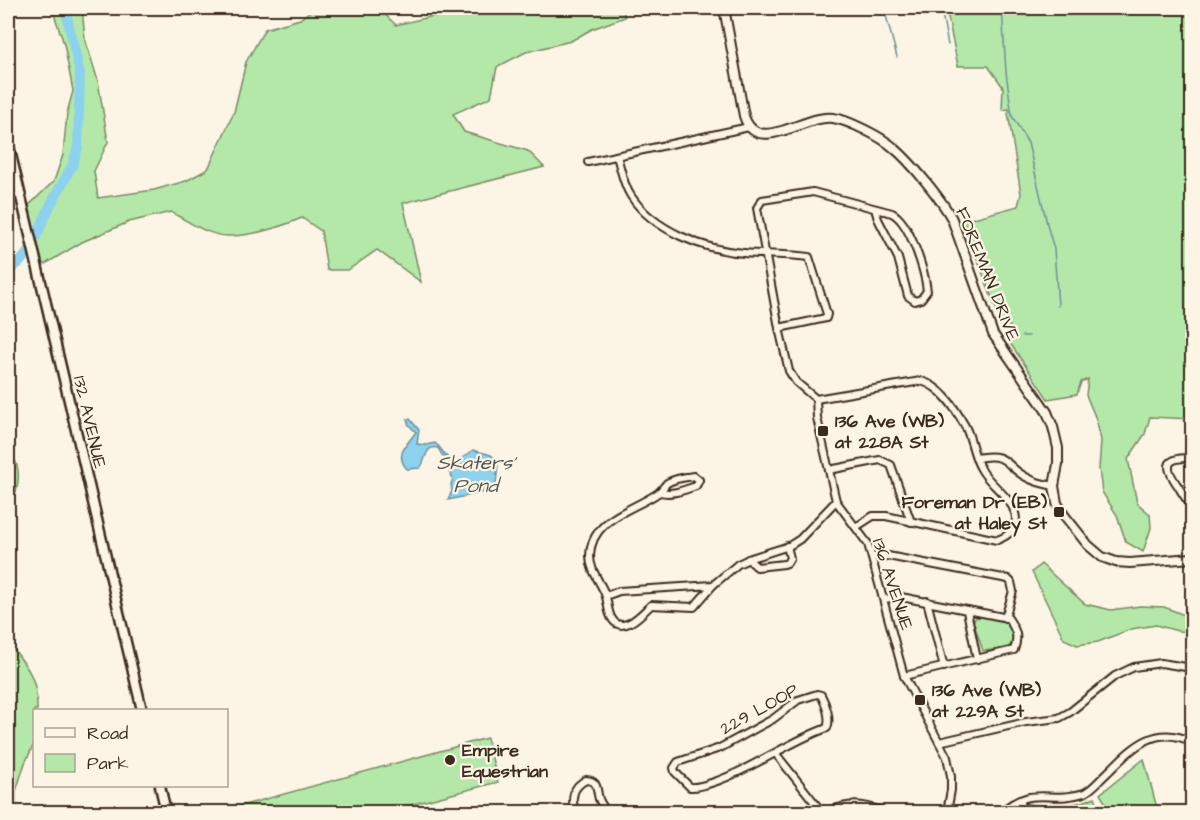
<svg xmlns="http://www.w3.org/2000/svg" width="1200" height="820" viewBox="0 0 1200 820" font-family="'Architects Daughter',sans-serif">
  <style>
    .green { fill: #b4e8a9; stroke: #788964; stroke-width: 1.5 }
    .water { fill: #8cd2ee; stroke: #6c8f9b; stroke-width: 1.5 }
    .lines { fill: none; stroke-linecap: round; stroke-linejoin: round }
    .stream { stroke: #6c8f9b; stroke-width: 1.5 }
    .river { stroke: #8cd2ee; stroke-width: 10 }
    .minor-casing { stroke: #3b2a1e; stroke-width: 10 }
    .tertiary-casing { stroke: #3b2a1e; stroke-width: 12 }
    .secondary-casing { stroke: #3b2a1e; stroke-width: 13 }
    .minor { stroke: #fcf5e5; stroke-width: 6 }
    .tertiary { stroke: #fcf5e5; stroke-width: 8 }
    .secondary { stroke: #fcf5e5; stroke-width: 8 }
    .poi-dot { fill: #3b2a1e; stroke: #fcf5e5; stroke-width: 2 }
    .labels { text-anchor: middle; stroke-width: 4.5; stroke-linejoin: round; paint-order: stroke }
    .street-label { font-size: 18px; fill: #3b2a1e; stroke: #fcf5e5 }
    .poi-label { font-size: 18px; font-weight: bold; fill: #3b2a1e; stroke: #fcf5e5; text-anchor: start }
    .water-label { font-size: 20px; font-style: italic; fill: #4f5452; stroke: #fcf5e5 }
  </style>
  <rect width="100%" height="100%" fill="#fcf5e5"/>
  <filter id="ink" filterUnits="userSpaceOnUse"><feTurbulence type="fractalNoise" baseFrequency=".0167" numOctaves="2"/><feDisplacementMap in="SourceGraphic" scale="12" xChannelSelector="R" yChannelSelector="G"/><feConvolveMatrix kernelMatrix="1 2 1 2 8 2 1 2 1" color-interpolation-filters="sRGB"/></filter>
  <g filter="url(#ink)">
    <g class="green">
      <path d="M 52,8 L 82,8 L 85,39 L 98,81 L 108,142 L 94,171 L 98,198 L 154,190 L 186,181 L 208,169 L 234,112 L 246,62 L 265,29 L 300,19 L 314,8 L 378,8 L 396,25 L 467,8 L 622,8 L 625,17 L 592,29 L 571,41 L 526,52 L 497,67 L 491,97 L 453,114 L 464,132 L 528,151 L 544,167 L 403,203 L 421,282 L 377,250 L 348,270 L 327,270 L 321,231 L 302,218 C 278,228 254,236 228,236 C 208,236 188,221 171,212 L 129,222 L 82,242 L 37,269 L 23,211 L 54,181 L 63,155 L 67,113 L 73,91 L 64,44 Z"/>
      <polygon points="946,8 1192,8 1192,419 1150,417 1145,434 1128,459 1137,503 1150,514 1151,528 1143,552 1126,542 1117,515 1102,492 1099,469 1101,440 1096,419 1086,395 1088,379 1081,382 1077,394 1048,399 1008,340 1013,338 1012,330 1007,323 1001,322 963,221 1018,206 1021,194 1008,113 1010,112 1009,109 1002,110 1003,87 988,66 958,66"/>
      <path d="M 8,451 C 20,463 20,476 16,492 L 8,495 Z"/>
      <polygon points="1041,564 1085,604 1111,610 1140,606 1164,607 1192,618 1192,632 1178,631 1156,625 1131,629 1098,642 1077,645 1064,639 1032,572"/>
      <path d="M 977,617 C 990,616 1006,616 1011,630 C 1013,639 1014,641 1008,648 L 983,651 L 973,621 Z"/>
      <path d="M 8,642 C 27,666 38,678 37,710 L 34,710 L 34,744 L 25,763 L 16,791 L 16,812 L 8,812 Z"/>
      <polygon points="487,738 498,782 383,812 219,812"/>
      <polygon points="1144,759 1158,812 1111,812 1100,794"/>
      <path d="M 1095,797 L 1101,812 L 1023,812 L 1027,804 C 1052,807 1072,808 1095,797 Z"/>
    </g>
    <path class="water" d="M 407,419 L 410,419 L 419,430 L 417,444 L 426,445 L 435,443 C 444,449 445,462 458,461 L 473,450 L 491,455 L 498,463 L 496,485 L 489,491 L 448,500 L 452,491 L 451,484 L 453,479 L 450,472 L 453,465 L 442,455 L 438,448 C 424,445 427,460 420,468 L 407,469 C 394,455 407,444 416,432 L 409,425 Z"/>
    <g class="lines">
      <g class="stream">
        <polyline points="884,8 897,57"/>
        <polyline points="941,8 948,45"/>
        <polyline points="1002,8 1006,72 1012,116 1028,143 1049,232 1054,249 1058,306"/>
        <polyline points="1022,336 1029,336"/>
      </g>
      <g class="river">
        <polyline points="8,270 19,263 30,250 50,206 73,164 78,147 80,74 65,8"/>
        <polyline points="8,459 8,468"/>
      </g>
      <defs>
        <g id="minor">
          <path d="M 617,156 C 621,169 623,184 631,196 C 653,230 704,250 744,253 C 766,255 788,254 809,257 L 827,314 L 826,318 L 779,328"/>
          <polyline points="588,162 749,127"/>
          <polyline points="8,196 20,194"/>
          <path d="M 875,209 L 878,219 L 898,258 L 908,296 L 915,301 L 921,299 L 927,291 C 925,272 910,222 892,213 L 813,192 L 762,200 L 757,208 L 779,328 L 789,371 L 796,382 L 816,399 L 817,418 L 836,501 L 868,544 L 904,676 L 947,757 L 951,776 L 951,790 L 947,812"/>
          <path d="M 816,399 L 921,381 C 941,386 955,408 965,426 C 972,439 973,456 981,469 C 989,484 1010,496 1015,513 C 1019,527 1009,536 997,540 L 886,516 L 873,516 L 856,527"/>
          <path d="M 976,458 C 1011,451 1004,468 1030,479 C 1037,483 1046,484 1054,486"/>
          <path d="M 1192,458 C 1166,457 1163,465 1178,486 C 1182,493 1186,500 1192,506"/>
          <polyline points="829,470 880,460 891,465 911,522"/>
          <path d="M 660,492 C 673,495 684,490 696,486 L 699,480 L 694,476 C 686,477 675,478 667,483 C 664,486 662,490 658,493 C 634,510 591,518 590,556 C 590,571 600,581 605,594 C 608,601 607,609 611,617 C 621,637 642,614 651,605 L 694,607 L 713,585"/>
          <polyline points="872,557 888,556 1008,579 1011,582 1013,591 1005,618"/>
          <polyline points="748,559 757,567 784,564 787,563 790,558 787,546"/>
          <polyline points="606,596 619,591 713,585 738,564 751,558 789,546 800,539 836,501"/>
          <path d="M 884,599 L 901,597 L 1008,618 C 1016,630 1019,636 1014,650 L 904,676"/>
          <polyline points="927,601 944,667"/>
          <polyline points="967,611 977,659"/>
          <path d="M 817,694 L 821,695 C 826,704 831,719 827,728 C 788,742 756,767 717,781 C 708,784 698,788 690,787 L 675,772 L 674,768 L 678,762 L 720,748 L 773,719 L 798,700 Z"/>
          <polyline points="939,742 1026,722 1059,718 1070,712 1115,676 1134,667 1161,663 1192,668"/>
          <polyline points="776,754 822,812"/>
          <polyline points="1020,800 1024,812"/>
          <path d="M 575,812 C 571,798 572,787 586,780 C 599,781 596,789 599,799 C 601,804 604,808 607,812"/>
          <path d="M 826,812 C 849,803 861,803 884,812"/>
          <path d="M 1001,812 C 1033,784 1050,804 1084,793 C 1091,790 1097,783 1102,778 C 1129,752 1152,722 1192,742"/>
        </g>
        <path id="tertiary" d="M 724,8 L 744,116 C 757,157 804,114 833,118 C 848,120 882,137 894,148 C 911,162 942,200 952,219 L 993,334 L 1047,412 L 1053,427 L 1058,448 L 1058,464 L 1054,486 L 1057,503 L 1064,515 L 1088,545 L 1102,557 L 1116,562 L 1130,563 L 1192,558"/>
        <g id="secondary">
          <polyline points="8,142 142,710"/>
          <polyline points="160,786 166,812"/>
        </g>
      </defs>
      <use href="#minor" class="minor-casing"/>
      <use href="#tertiary" class="tertiary-casing"/>
      <use href="#secondary" class="secondary-casing"/>
      <use href="#minor" class="minor"/>
      <use href="#tertiary" class="tertiary"/>
      <use href="#secondary" class="secondary"/>
    </g>
  </g>
  <g class="poi-dot">
    <rect x="817" y="425" width="12" height="12" rx="3"/>
    <rect x="1053" y="506" width="12" height="12" rx="3"/>
    <rect x="914" y="694" width="12" height="12" rx="3"/>
    <circle cx="450" cy="760" r="6"/>
  </g>
  <g class="labels">
    <g class="street-label">
      <text transform="translate(988 274) rotate(68)" y="6">FOREMAN DRIVE</text>
      <text transform="translate(90 422) rotate(77)" y="6">132 AVENUE</text>
      <text transform="translate(893 584) rotate(72)" y="6">136 AVENUE</text>
      <text transform="translate(759 709) rotate(-29)" y="6">229 LOOP</text>
    </g>
    <g class="poi-label">
      <text x="835" y="427">136 Ave (WB)<tspan x="835" dy="21">at 228A St</tspan></text>
      <text x="1047" y="508" text-anchor="end">Foreman Dr (EB)<tspan x="1047" dy="21">at Haley St</tspan></text>
      <text x="932" y="696">136 Ave (WB)<tspan x="932" dy="21">at 229A St</tspan></text>
      <text x="462" y="756">Empire<tspan x="462" dy="21">Equestrian</tspan></text>
    </g>
    <g class="water-label">
      <text x="476" y="469">Skaters'<tspan x="476" dy="23">Pond</tspan></text>
    </g>
  </g>
  <rect width="1200" height="820" fill="none" stroke="#fcf5e5" stroke-width="30"/>
  <rect x="15" y="15" width="1170" height="790" fill="none" stroke="#3b2a1e" stroke-width="2" filter="url(#ink)"/>
  <rect x="33" y="709" width="195" height="78" fill="#fcf5e5" stroke="#afa495" stroke-width="1.5"/>
  <rect x="45" y="728" width="30" height="9" fill="#fcf5e5" stroke="#afa495" stroke-width="1.5"/>
  <text x="87" y="739" font-size="18" fill="#3b2a1e">Road</text>
  <rect x="45" y="754" width="30" height="18" fill="#b4e8a9" stroke="#afa495" stroke-width="1.5"/>
  <text x="87" y="769" font-size="18" fill="#3b2a1e">Park</text>
</svg>
